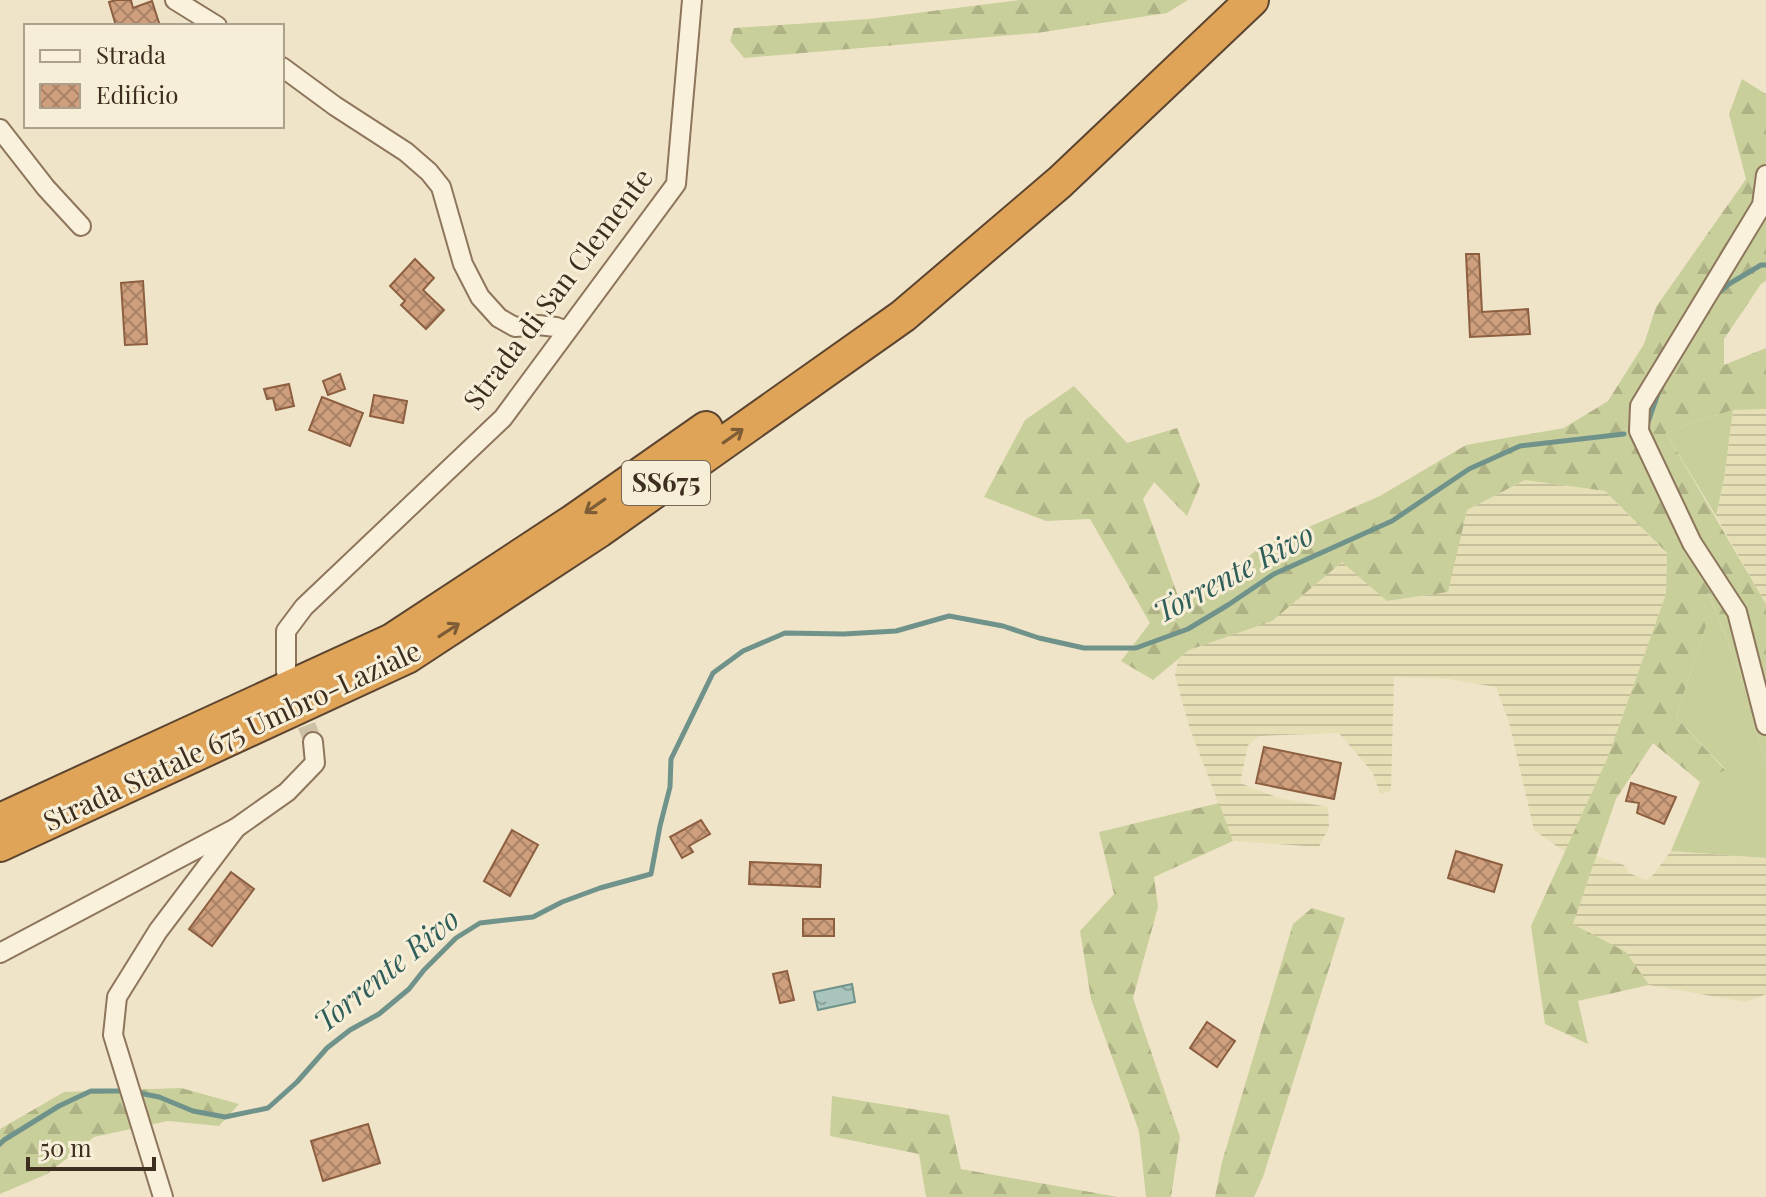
<svg xmlns="http://www.w3.org/2000/svg" width="1766" height="1197" viewBox="0 0 1766 1197" font-family="'Playfair Display',serif">
  <style>
    .farmland { fill: url(#farmland-rules) }
    .grass { fill: #c9cf9b }
    .forest { fill: url(#forest-firs) }
    .water { fill: url(#water-ripples); stroke: #6f938a; stroke-width: 2 }
    .lines { fill: none; stroke-linecap: round; stroke-linejoin: round }
    .stream { stroke: #6f938a; stroke-width: 5 }
    .building { fill: url(#building-cross-hatch); stroke: #8d5f41; stroke-width: 2 }
    .street-tunnel { stroke: #ccc0a6; stroke-width: 18; stroke-dasharray: 18 9; stroke-linecap: butt }
    .street-casing { stroke: #8d765c; stroke-width: 22 }
    .highway-casing { stroke: #5b4430; stroke-width: 36 }
    .street { stroke: #faf1dc; stroke-width: 18 }
    .highway { stroke: #e0a458; stroke-width: 32 }
    .oneway { stroke: #7e5d36 }
    .labels { text-anchor: middle; stroke-width: 6; stroke-linejoin: round; paint-order: stroke }
    .shield { fill: #f7eed8; stroke: #756857; stroke-width: 2 }
    .shield-label { font-size: 26px; font-weight: bold; fill: #3d2e20 }
    .street-label { font-size: 28px; fill: #3d2e20; stroke: #f7eed8 }
    .water-label { font-size: 30px; font-style: italic; fill: #2f5d5a; stroke: #f7eed8 }
  </style>
  <defs>
    <pattern id="farmland-rules" width="6" height="5" patternUnits="userSpaceOnUse" patternTransform="scale(2)"><rect width="6" height="5" fill="#e6deb5"/><path d="M0 2.5h6" fill="none" stroke="#c6bf9b"/></pattern>
    <pattern id="forest-firs" width="22" height="20" patternUnits="userSpaceOnUse" patternTransform="scale(2)"><rect width="22" height="20" fill="#c9cf9b"/><path d="M5 1l3.5 6h-7zM16 11l3.5 6h-7z" fill="#aeb285"/></pattern>
    <pattern id="water-ripples" width="26" height="14" patternUnits="userSpaceOnUse" patternTransform="scale(2)"><rect width="26" height="14" fill="#a9c4bc"/><path d="M2 4q2-2 4 0t4 0M15 11q2-2 4 0t4 0" fill="none" stroke="#8ba098"/></pattern>
    <pattern id="building-cross-hatch" width="8" height="8" patternUnits="userSpaceOnUse" patternTransform="scale(2)"><rect width="8" height="8" fill="#cf9f7d"/><path d="M0 0l8 8M0 8l8-8" fill="none" stroke="#a98266"/></pattern>
  </defs>
  <rect width="100%" height="100%" fill="#f0e4c8"/>
  <g class="farmland">
    <polygon points="1766,409 1766,604 1716,516 1724,479 1733,410"/>
    <polygon points="1525,480 1605,491 1667,554 1666,594 1608,757 1565,852 1534,830 1509,722 1496,687 1449,679 1394,677 1391,791 1380,794 1373,773 1339,733 1259,736 1248,745 1240,783 1279,798 1328,807 1329,827 1319,847 1233,841 1190,729 1175,676 1178,660 1189,650 1271,620 1342,562 1388,601 1447,592 1467,510"/>
    <polygon points="1671,851 1766,858 1766,994 1746,1002 1649,985 1626,952 1573,924 1596,856 1624,865 1629,873 1646,880 1653,875"/>
  </g>
  <g class="grass">
    <polygon points="1733,410 1724,479 1716,516 1666,433 1688,424"/>
    <polygon points="1707,590 1741,675 1766,764 1766,858 1671,851 1700,782 1725,769 1676,717 1707,623"/>
  </g>
  <g class="forest">
    <polygon points="1019,0 1188,0 1167,13 1037,33 744,58 730,41 734,28 869,19"/>
    <polygon points="1742,79 1766,94 1766,281 1761,284 1724,339 1724,365 1766,348 1766,409 1733,410 1688,424 1666,433 1766,604 1766,764 1741,675 1708,592 1707,623 1676,717 1725,770 1700,782 1653,743 1616,799 1573,924 1626,952 1649,985 1578,1001 1588,1044 1545,1024 1531,926 1608,757 1666,594 1667,553 1605,491 1525,480 1467,510 1448,592 1387,601 1342,562 1272,621 1189,650 1153,680 1121,661 1150,623 1090,519 1046,521 984,497 1025,420 1074,386 1127,443 1177,428 1200,485 1187,516 1154,482 1143,499 1182,607 1258,549 1380,496 1466,445 1564,428 1608,401 1644,344 1656,307 1746,179 1729,114"/>
    <polygon points="1219,803 1233,841 1154,877 1158,907 1133,998 1180,1137 1171,1197 1146,1197 1139,1131 1091,999 1080,931 1114,894 1099,832"/>
    <polygon points="1312,908 1345,918 1263,1177 1254,1197 1215,1197 1222,1162 1293,924"/>
    <polygon points="181,1088 239,1104 219,1126 168,1121 94,1137 47,1174 0,1194 0,1129 64,1092"/>
    <polygon points="832,1096 949,1115 961,1169 1118,1197 926,1197 919,1154 830,1136"/>
  </g>
  <polygon class="water" points="852,984 855,1002 818,1010 814,992"/>
  <g class="lines">
    <g class="stream">
      <polyline points="1716,295 1729,284 1761,265 1766,265"/>
      <polyline points="1646,428 1660,388"/>
      <polyline points="134,1092 159,1097 193,1111 225,1117 268,1108 297,1082 327,1048 350,1030 379,1014 409,989 424,970 456,938 480,923 533,917 562,902 600,888 651,874 660,826 670,787 671,759 713,673 743,651 785,633 844,634 896,631 949,616 1003,626 1039,638 1084,648 1136,648 1188,629 1228,605 1274,574 1392,521 1469,469 1520,446 1624,434"/>
      <polyline points="0,1144 4,1140 59,1106 91,1091 124,1091"/>
    </g>
  </g>
  <g class="building">
    <polygon points="116,0 131,0 133,8 152,1 160,26 116,26 109,2"/>
    <polygon points="1466,254 1479,254 1482,312 1528,309 1530,334 1470,337"/>
    <polygon points="415,259 434,278 423,290 444,310 426,329 401,305 405,301 390,286"/>
    <polygon points="143,281 147,344 125,345 121,283"/>
    <polygon points="340,374 345,389 328,395 323,381"/>
    <polygon points="289,384 294,406 276,410 273,398 267,399 264,389"/>
    <polygon points="374,395 407,401 403,423 370,416"/>
    <polygon points="322,397 363,413 350,446 309,430"/>
    <polygon points="1264,747 1341,763 1334,799 1256,783"/>
    <polygon points="1631,783 1676,797 1664,824 1637,813 1639,803 1626,801"/>
    <polygon points="701,820 710,834 689,846 693,852 682,858 670,837"/>
    <polygon points="512,830 538,845 510,896 484,881"/>
    <polygon points="1456,851 1502,865 1494,892 1448,878"/>
    <polygon points="750,862 821,865 820,887 749,884"/>
    <polygon points="231,872 254,889 212,946 189,929"/>
    <rect x="803" y="919" width="31" height="17"/>
    <polygon points="787,971 794,1000 780,1003 773,974"/>
    <polygon points="1207,1022 1235,1041 1217,1067 1190,1048"/>
    <polygon points="368,1124 380,1163 323,1181 311,1141"/>
  </g>
  <g class="lines">
    <polyline class="street-tunnel" points="297,700 313,742"/>
    <defs>
      <g id="street">
        <polyline points="175,0 217,26"/>
        <polyline points="282,67 335,106 406,152 429,172 441,187 463,264 480,297 499,318 515,327 538,325 556,327 567,331"/>
        <polyline points="0,129 46,188 81,226"/>
        <polyline points="1766,175 1762,205 1640,406 1639,431 1692,543 1737,612 1766,725"/>
        <polyline points="286,672 286,631 304,607 503,418 676,184 692,0"/>
        <polyline points="0,953 236,828 287,792 315,763 313,742"/>
        <polyline points="163,1197 113,1035 117,997 158,931 236,828"/>
      </g>
      <g id="highway">
        <polyline points="0,820 392,640 573,521 706,428"/>
        <polyline points="0,845 407,657 599,531 903,316 1060,182 1252,0"/>
      </g>
    </defs>
    <use href="#street" class="street-casing"/>
    <use href="#highway" class="highway-casing"/>
    <use href="#street" class="street"/>
    <use href="#highway" class="highway"/>
  </g>
  <defs><path id="oneway-shaft" d="M-6 0H5M1.5-3L5.5 0L1.5 3" fill="none" stroke-width="1.6" stroke-linecap="round" stroke-linejoin="round" transform="scale(2)"/></defs>
  <g class="oneway">
    <use href="#oneway-shaft" transform="translate(733 436) rotate(-35)"/>
    <use href="#oneway-shaft" transform="translate(595 506) rotate(145)"/>
    <use href="#oneway-shaft" transform="translate(449 630) rotate(-33)"/>
  </g>
  <g class="labels">
    <rect class="shield" x="622" y="461" width="88" height="44" rx="6"/>
    <g class="shield-label">
      <text x="666" y="492">SS675</text>
    </g>
    <g class="street-label">
      <text transform="translate(558 289) rotate(-53)" y="10">Strada di San Clemente</text>
      <text transform="translate(232 736) rotate(-25)" y="10">Strada Statale 675 Umbro-Laziale</text>
    </g>
    <g class="water-label">
      <text transform="translate(1234 574) rotate(-28)" y="10">Torrente Rivo</text>
      <text transform="translate(387 971) rotate(-39)" y="10">Torrente Rivo</text>
    </g>
  </g>
  <rect x="24" y="24" width="260" height="104" fill="#f7eed8" stroke="#ada18e" stroke-width="2"/>
  <rect x="40" y="50" width="40" height="12" fill="#faf1dc" stroke="#ada18e" stroke-width="2"/>
  <text x="96" y="64" font-size="24" fill="#3d2e20">Strada</text>
  <rect x="40" y="84" width="40" height="24" fill="url(#building-cross-hatch)" stroke="#ada18e" stroke-width="2"/>
  <text x="96" y="104" font-size="24" fill="#3d2e20">Edificio</text>
  <path d="M28 1157v12h126v-12" fill="none" stroke="#3d2e20" stroke-width="4"/>
  <text x="40" y="1157" font-size="24" fill="#3d2e20" stroke="#f7eed8" stroke-width="6" paint-order="stroke">50 m</text>
</svg>
